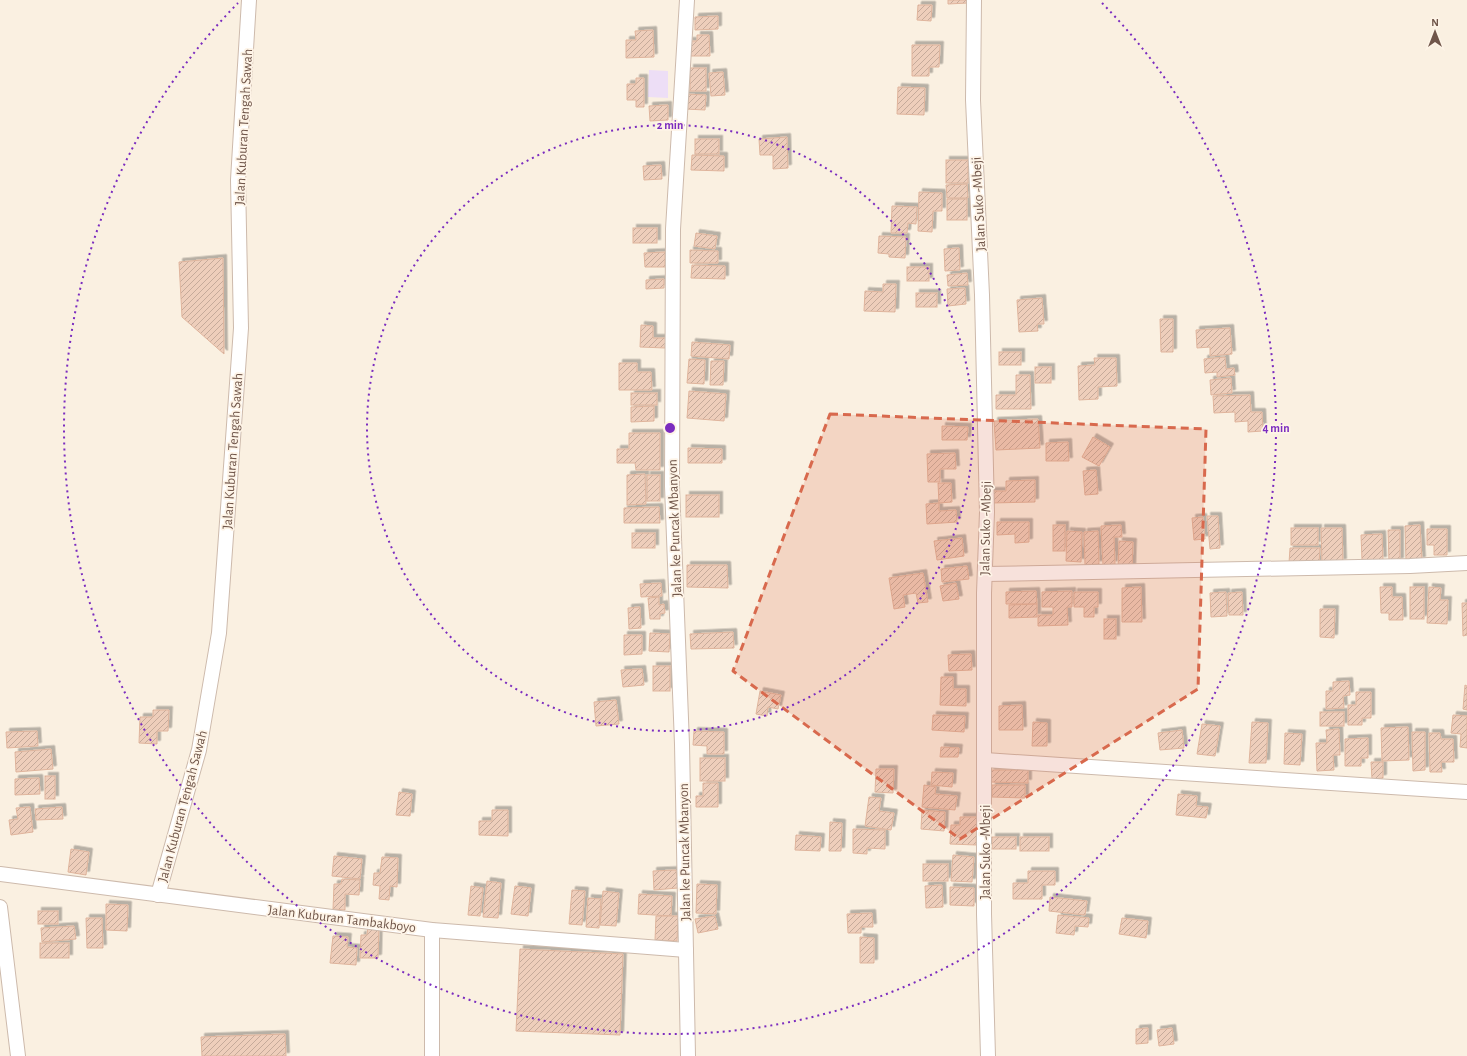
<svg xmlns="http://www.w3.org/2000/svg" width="1467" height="1056" viewBox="0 0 1467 1056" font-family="'Alegreya Sans',sans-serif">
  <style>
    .education { fill: #eddef6 }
    .building { fill: url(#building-hatch); stroke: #dfb49c; filter: url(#shadow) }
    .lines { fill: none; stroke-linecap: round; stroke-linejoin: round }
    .minor-casing { stroke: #cdbaac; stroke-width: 16 }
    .minor { stroke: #fff; stroke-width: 14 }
    .marked { fill: #d8694d; fill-opacity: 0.2; stroke: #d8694d; stroke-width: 3; stroke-dasharray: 8 5; stroke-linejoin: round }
    .ring { fill: none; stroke: #7b2cbf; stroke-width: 2; stroke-dasharray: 2 4 }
    .labels { text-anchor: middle; stroke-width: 3.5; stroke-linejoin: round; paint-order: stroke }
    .street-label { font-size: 14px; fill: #70564a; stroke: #fef4e7 }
    .centre { fill: #7b2cbf; stroke: #fef4e7; stroke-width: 2 }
    .ring-label { font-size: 12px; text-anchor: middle; font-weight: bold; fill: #7b2cbf; stroke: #fef4e7; stroke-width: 3.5; stroke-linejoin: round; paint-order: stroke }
  </style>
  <defs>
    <pattern id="building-hatch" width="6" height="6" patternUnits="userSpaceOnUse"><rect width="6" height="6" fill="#eecebb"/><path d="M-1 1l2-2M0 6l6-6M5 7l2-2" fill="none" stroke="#c5aa9a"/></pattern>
    <filter id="shadow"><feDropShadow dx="3.5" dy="-3.5" stdDeviation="0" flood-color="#0004"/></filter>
  </defs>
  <rect width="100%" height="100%" fill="#faf0e1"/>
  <polygon class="education" points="649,70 668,71 668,98 648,97"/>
  <g class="building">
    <polygon points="948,0 968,0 968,3 948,4"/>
    <polygon points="918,5 932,5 931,21 917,20"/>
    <polygon points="718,16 718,29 695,30 695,17"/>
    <polygon points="653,30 654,57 626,58 626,40 636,40 635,31"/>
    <polygon points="697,35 709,35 710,56 690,56 689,41 697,41"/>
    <polygon points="912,45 940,45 939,67 929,67 929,76 912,76"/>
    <rect x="690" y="68" width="16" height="23"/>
    <polygon points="723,72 725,95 711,96 709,73"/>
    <polygon points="636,78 644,78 644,107 636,107 636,100 627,100 627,84 636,84"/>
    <polygon points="898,87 925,88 924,115 897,114"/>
    <polygon points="685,94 706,95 705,110 685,109"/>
    <polygon points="668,105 668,120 650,121 649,106"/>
    <polygon points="787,137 788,168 773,169 773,155 760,155 759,139"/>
    <rect x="695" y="139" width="24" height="15"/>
    <polygon points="692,155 724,156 724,171 691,170"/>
    <rect x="946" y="160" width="22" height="23"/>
    <polygon points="661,165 662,179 644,180 643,166"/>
    <polygon points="967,184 968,198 947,198 946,185"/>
    <polygon points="919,192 942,193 942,211 933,211 932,232 918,231"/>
    <rect x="947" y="199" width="20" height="21"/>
    <polygon points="892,206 917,207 916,224 908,223 907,233 891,233"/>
    <rect x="633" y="228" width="24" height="15"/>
    <polygon points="696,233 717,236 715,249 694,246"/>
    <polygon points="879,236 906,237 905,258 889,257 889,254 878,253"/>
    <polygon points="959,248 960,270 945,271 944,249"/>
    <polygon points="690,250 718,251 718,263 690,263"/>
    <polygon points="665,252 665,267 645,267 644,253"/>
    <polygon points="223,258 224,354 182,317 179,262"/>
    <polygon points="692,265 725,266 725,279 691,278"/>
    <rect x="907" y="267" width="22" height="14"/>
    <polygon points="967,273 968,285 948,286 947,275"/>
    <polygon points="664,279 664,288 646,289 646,280"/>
    <polygon points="883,284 896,284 895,312 864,311 865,291 883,292"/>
    <polygon points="965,288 966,304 948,306 947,289"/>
    <rect x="916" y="293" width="21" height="14"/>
    <polygon points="1042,298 1044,324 1037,324 1038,331 1019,332 1017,300"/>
    <polygon points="1160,319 1173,319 1173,352 1161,352"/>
    <polygon points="641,325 653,326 653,338 666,338 665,348 640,347"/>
    <polygon points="1230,328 1232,354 1210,356 1210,347 1197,348 1196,330"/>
    <polygon points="692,342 730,345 729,359 691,356"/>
    <rect x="999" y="352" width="22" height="13"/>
    <polygon points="1225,357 1226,369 1234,368 1235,375 1217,377 1217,372 1205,373 1204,359"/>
    <polygon points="1094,358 1116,358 1117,386 1098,387 1098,399 1079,400 1078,366 1095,365"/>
    <polygon points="689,359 705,360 704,384 687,383"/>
    <polygon points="711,361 724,361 723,385 710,385"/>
    <polygon points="619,363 637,363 637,372 651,372 652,390 619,390"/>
    <rect x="1035" y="367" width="16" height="16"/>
    <polygon points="1016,375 1030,375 1031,409 996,409 996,395 1016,395"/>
    <polygon points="1231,378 1232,393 1211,395 1210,380"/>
    <polygon points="689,391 726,394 724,421 687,418"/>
    <rect x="631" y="393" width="26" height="12"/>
    <polygon points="1250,395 1251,412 1262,412 1263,431 1248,432 1248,421 1235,422 1235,412 1214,413 1213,396"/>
    <polygon points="654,406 654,421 631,422 631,407"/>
    <polygon points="1038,419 1040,448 996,450 994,421"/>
    <polygon points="942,426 968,427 967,440 942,440"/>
    <polygon points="629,433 660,433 660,470 636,470 635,463 617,463 617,449 629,449"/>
    <polygon points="1093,437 1110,447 1099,466 1082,457"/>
    <polygon points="1068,442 1069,461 1046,461 1046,443"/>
    <polygon points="688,448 722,449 722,463 688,463"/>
    <polygon points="955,453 956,469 940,469 940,482 928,482 927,454"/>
    <polygon points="1096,470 1098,494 1085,495 1083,471"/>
    <polygon points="645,474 646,504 627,505 627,475"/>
    <rect x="647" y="475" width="13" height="26"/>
    <polygon points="1035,480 1035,502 991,503 990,491 1006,491 1006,481"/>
    <polygon points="938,483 951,483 952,502 939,503"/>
    <rect x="686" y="495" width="33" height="22"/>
    <polygon points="939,503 939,511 956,510 957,522 927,524 926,504"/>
    <polygon points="659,507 660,523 624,523 624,508"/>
    <polygon points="1207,516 1218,516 1220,548 1210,549"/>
    <polygon points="1203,517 1205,539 1194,540 1192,518"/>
    <polygon points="997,522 1029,522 1029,542 1015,543 1015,534 997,535"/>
    <rect x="1053" y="525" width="12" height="26"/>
    <polygon points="1121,525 1122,537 1114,537 1115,564 1103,565 1101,526"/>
    <polygon points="1420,525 1422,560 1406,561 1405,526"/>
    <rect x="1291" y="528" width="27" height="17"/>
    <polygon points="1321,528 1342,528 1343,562 1322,563"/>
    <polygon points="1427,529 1447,529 1447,555 1434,555 1434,545 1427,545"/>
    <polygon points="1388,530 1400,530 1400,561 1389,562"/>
    <polygon points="1067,531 1082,532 1081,562 1066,561"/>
    <polygon points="1098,531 1099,564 1085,565 1084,532"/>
    <rect x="632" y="533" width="23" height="15"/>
    <polygon points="1382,534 1383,560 1362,560 1361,535"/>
    <polygon points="962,538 964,556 937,560 934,541"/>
    <polygon points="1119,541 1133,542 1132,569 1118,569"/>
    <polygon points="1290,548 1320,548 1319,564 1289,563"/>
    <polygon points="687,565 727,565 728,588 687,587"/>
    <polygon points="967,566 969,579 942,582 941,569"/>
    <polygon points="923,573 928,602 918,603 916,593 903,595 905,607 894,609 889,578"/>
    <polygon points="661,583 662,596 641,597 640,584"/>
    <polygon points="956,583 959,599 943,601 940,586"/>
    <polygon points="1141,587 1142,622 1122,622 1122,588"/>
    <polygon points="1380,587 1392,587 1392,597 1402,597 1403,620 1389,620 1389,613 1381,613"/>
    <rect x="1410" y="587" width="14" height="32"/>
    <polygon points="1429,587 1441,588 1440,600 1448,600 1447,624 1427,623"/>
    <polygon points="1036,591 1037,604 1006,604 1006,592"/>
    <polygon points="1072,591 1072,607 1067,607 1068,625 1038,626 1038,615 1053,615 1053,607 1042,607 1042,592"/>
    <polygon points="1074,592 1098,592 1098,607 1094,607 1094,617 1084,617 1084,607 1074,607"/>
    <polygon points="1226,592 1227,616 1211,617 1210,593"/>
    <polygon points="1242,592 1243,615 1229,615 1228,593"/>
    <polygon points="659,597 659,605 664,604 665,613 660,614 660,619 650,619 648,598"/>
    <polygon points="1462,603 1467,603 1467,635 1463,636"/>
    <polygon points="1037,604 1037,617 1009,618 1009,605"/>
    <polygon points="640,607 641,628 629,629 628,608"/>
    <polygon points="1320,609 1335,609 1334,638 1320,637"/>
    <rect x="1104" y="619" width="12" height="20"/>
    <polygon points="733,632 734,648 691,649 690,634"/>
    <polygon points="650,633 670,634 669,652 649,651"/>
    <polygon points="624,635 642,635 642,654 624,655"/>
    <polygon points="971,654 972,670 949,671 948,655"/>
    <rect x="653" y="666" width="17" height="25"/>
    <polygon points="642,669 644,685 623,687 621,670"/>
    <polygon points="941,677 953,677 953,689 966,689 966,706 940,705"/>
    <polygon points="1349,681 1350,695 1343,696 1344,708 1326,709 1326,691 1333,691 1333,682"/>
    <polygon points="1465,685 1467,686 1467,710 1463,709"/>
    <polygon points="760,691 781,695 778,709 768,707 767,716 756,714"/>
    <polygon points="1356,692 1371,692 1371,718 1362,718 1362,725 1348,725 1348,705 1356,705"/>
    <polygon points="616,700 619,724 596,726 594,702"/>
    <polygon points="1022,705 1023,730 999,730 999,706"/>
    <polygon points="153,710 169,710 168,731 157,731 157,744 139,743 140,717 153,717"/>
    <rect x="1320" y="712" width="24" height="14"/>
    <polygon points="933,715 965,716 964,732 932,730"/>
    <polygon points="1453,715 1467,716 1467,748 1460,747 1461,734 1451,733"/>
    <polygon points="1033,722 1047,723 1047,746 1032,746"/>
    <polygon points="1252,722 1268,723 1266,763 1249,763"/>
    <polygon points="1202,724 1220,726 1215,756 1197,754"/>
    <polygon points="1408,727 1409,760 1382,761 1381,728"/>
    <polygon points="1339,729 1340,755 1333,755 1334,770 1317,771 1316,743 1327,743 1326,730"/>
    <polygon points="1182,730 1184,748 1160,750 1158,733"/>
    <polygon points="37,731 38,746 7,748 6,732"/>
    <polygon points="694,731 724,732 724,754 707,754 707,746 693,745"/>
    <polygon points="1412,732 1425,732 1425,770 1413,771"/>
    <polygon points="1285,733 1302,734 1300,765 1284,764"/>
    <polygon points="1429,733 1440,733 1441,739 1453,739 1454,762 1441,762 1442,772 1430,772"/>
    <polygon points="1368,738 1368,758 1361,758 1361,766 1345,766 1345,739"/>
    <polygon points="941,747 959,748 958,757 940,757"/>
    <polygon points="51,749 53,769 16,772 15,752"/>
    <rect x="700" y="758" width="25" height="23"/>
    <polygon points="1371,762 1383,762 1383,778 1372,779"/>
    <polygon points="876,769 894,769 893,793 875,792"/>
    <polygon points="991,770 1028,770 1028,783 991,782"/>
    <polygon points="932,772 953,773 952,787 931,785"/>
    <rect x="45" y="776" width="10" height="23"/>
    <polygon points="39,778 40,794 15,795 15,779"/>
    <polygon points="703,783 718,783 718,807 696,807 696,796 703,796"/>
    <polygon points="924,785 936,787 935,794 957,796 955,810 922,807"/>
    <polygon points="992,785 1025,785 1025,798 992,797"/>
    <polygon points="399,792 412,794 410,816 396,815"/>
    <polygon points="1178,794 1197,796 1196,806 1208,807 1206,818 1176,815"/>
    <polygon points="869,797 881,798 879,811 894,813 891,830 865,826"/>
    <polygon points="30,807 33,832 11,835 9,820 18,819 16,808"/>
    <polygon points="62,807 63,819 36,820 35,809"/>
    <polygon points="492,810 508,810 508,836 479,835 479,821 492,821"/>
    <polygon points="922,810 945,812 944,831 921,829"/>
    <polygon points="960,817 977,817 976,845 950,844 951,825 960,825"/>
    <polygon points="830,822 842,823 841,851 829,851"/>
    <polygon points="853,829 885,830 885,849 867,848 867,854 853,853"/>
    <polygon points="796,835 821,837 820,851 795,850"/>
    <rect x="992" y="837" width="24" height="12"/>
    <rect x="1020" y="837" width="29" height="14"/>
    <polygon points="71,849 89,852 86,875 68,872"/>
    <polygon points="953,855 974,857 972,882 951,881"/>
    <polygon points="334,856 362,859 360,879 332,876"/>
    <polygon points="382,857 398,858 397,887 390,886 389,900 379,899 380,886 373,885 374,873 380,873"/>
    <rect x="923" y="864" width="25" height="17"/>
    <polygon points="676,870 678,888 654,890 653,871"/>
    <polygon points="1028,871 1055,871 1055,885 1042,885 1042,899 1013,899 1013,883 1028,883"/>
    <polygon points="342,879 360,880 359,895 345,894 345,910 333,909 334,884 341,884"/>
    <polygon points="487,881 501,883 498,918 483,917"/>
    <polygon points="697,884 717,885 716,914 696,913"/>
    <polygon points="942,885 943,907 926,908 925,886"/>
    <polygon points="471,886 483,888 480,916 468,915"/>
    <polygon points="515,886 531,888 528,916 511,914"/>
    <polygon points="950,887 974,888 974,906 950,905"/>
    <polygon points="572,890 585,891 582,925 569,924"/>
    <polygon points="603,891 619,893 616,926 600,925"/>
    <polygon points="639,894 672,896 671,916 638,914"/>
    <polygon points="1050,897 1087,901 1085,915 1049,911"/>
    <polygon points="588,898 601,899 599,928 586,927"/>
    <polygon points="106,904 128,905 127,931 106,930"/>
    <rect x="38" y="911" width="20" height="13"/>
    <polygon points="872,913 873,927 861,927 861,933 848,933 847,914"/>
    <polygon points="1058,915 1089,918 1088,927 1075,926 1074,935 1056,933"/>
    <polygon points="656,916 678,916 677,941 655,940"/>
    <polygon points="715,916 718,929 698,933 695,919"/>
    <polygon points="86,918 102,918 103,948 87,948"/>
    <polygon points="1122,918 1148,921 1146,938 1119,934"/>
    <polygon points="74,926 76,939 42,942 41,928"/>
    <polygon points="368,926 379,926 378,958 360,958 361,935 367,935"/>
    <polygon points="333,936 348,937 347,947 357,948 356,965 330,963"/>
    <polygon points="860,937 874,938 874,963 860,963"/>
    <rect x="40" y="943" width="29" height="15"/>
    <polygon points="520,949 623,954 620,1035 516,1031"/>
    <polygon points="1148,1028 1148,1043 1136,1044 1136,1029"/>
    <polygon points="1172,1028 1174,1044 1159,1046 1157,1030"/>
    <polygon points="285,1034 286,1056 202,1056 201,1037"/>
  </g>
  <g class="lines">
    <defs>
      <g id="minor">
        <polyline points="687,0 673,229 672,486 682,744 688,1056"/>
        <polyline points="974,0 973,100 982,295 987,512 984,593 984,914 988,1056"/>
        <polyline points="985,574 1410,566 1467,563"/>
        <polyline points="985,760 1467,792"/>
        <polyline points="0,874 432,930 686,950"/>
        <polyline points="158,895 199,750 219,633 241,328 238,180 249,0"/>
        <polyline points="0,907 18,1056"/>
        <polyline points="432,930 432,1056"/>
      </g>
    </defs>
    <use href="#minor" class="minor-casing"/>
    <use href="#minor" class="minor"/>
  </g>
  <path class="marked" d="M 830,414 L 1206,429 L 1198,689 L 960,839 L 733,671 Z"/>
  <g class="ring">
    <circle cx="670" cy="428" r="303"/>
    <path d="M1102 3A606 606 0 1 1 238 3"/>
  </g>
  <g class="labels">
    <g class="street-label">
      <text transform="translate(243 127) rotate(-87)" y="5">Jalan Kuburan Tengah Sawah</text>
      <text transform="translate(978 204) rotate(-93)" y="5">Jalan Suko -Mbeji</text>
      <text transform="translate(232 451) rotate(-86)" y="5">Jalan Kuburan Tengah Sawah</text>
      <text transform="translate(674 528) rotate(-92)" y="5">Jalan ke Puncak Mbanyon</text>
      <text transform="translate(985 528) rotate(-89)" y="5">Jalan Suko -Mbeji</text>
      <text transform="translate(182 806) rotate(-75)" y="5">Jalan Kuburan Tengah Sawah</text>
      <text transform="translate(684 852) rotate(-91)" y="5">Jalan ke Puncak Mbanyon</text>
      <text transform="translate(985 852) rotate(-90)" y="5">Jalan Suko -Mbeji</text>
      <text transform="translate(342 918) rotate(7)" y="5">Jalan Kuburan Tambakboyo</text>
    </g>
  </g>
  <circle cx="670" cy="428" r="6" class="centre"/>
  <g class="ring-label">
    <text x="670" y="129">2 min</text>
    <text x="1276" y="432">4 min</text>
  </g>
  <g transform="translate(1435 32)" stroke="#fef4e7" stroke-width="3" paint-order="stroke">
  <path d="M0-3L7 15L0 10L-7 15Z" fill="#70564a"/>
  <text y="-6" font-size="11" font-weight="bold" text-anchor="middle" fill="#70564a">N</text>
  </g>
</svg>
